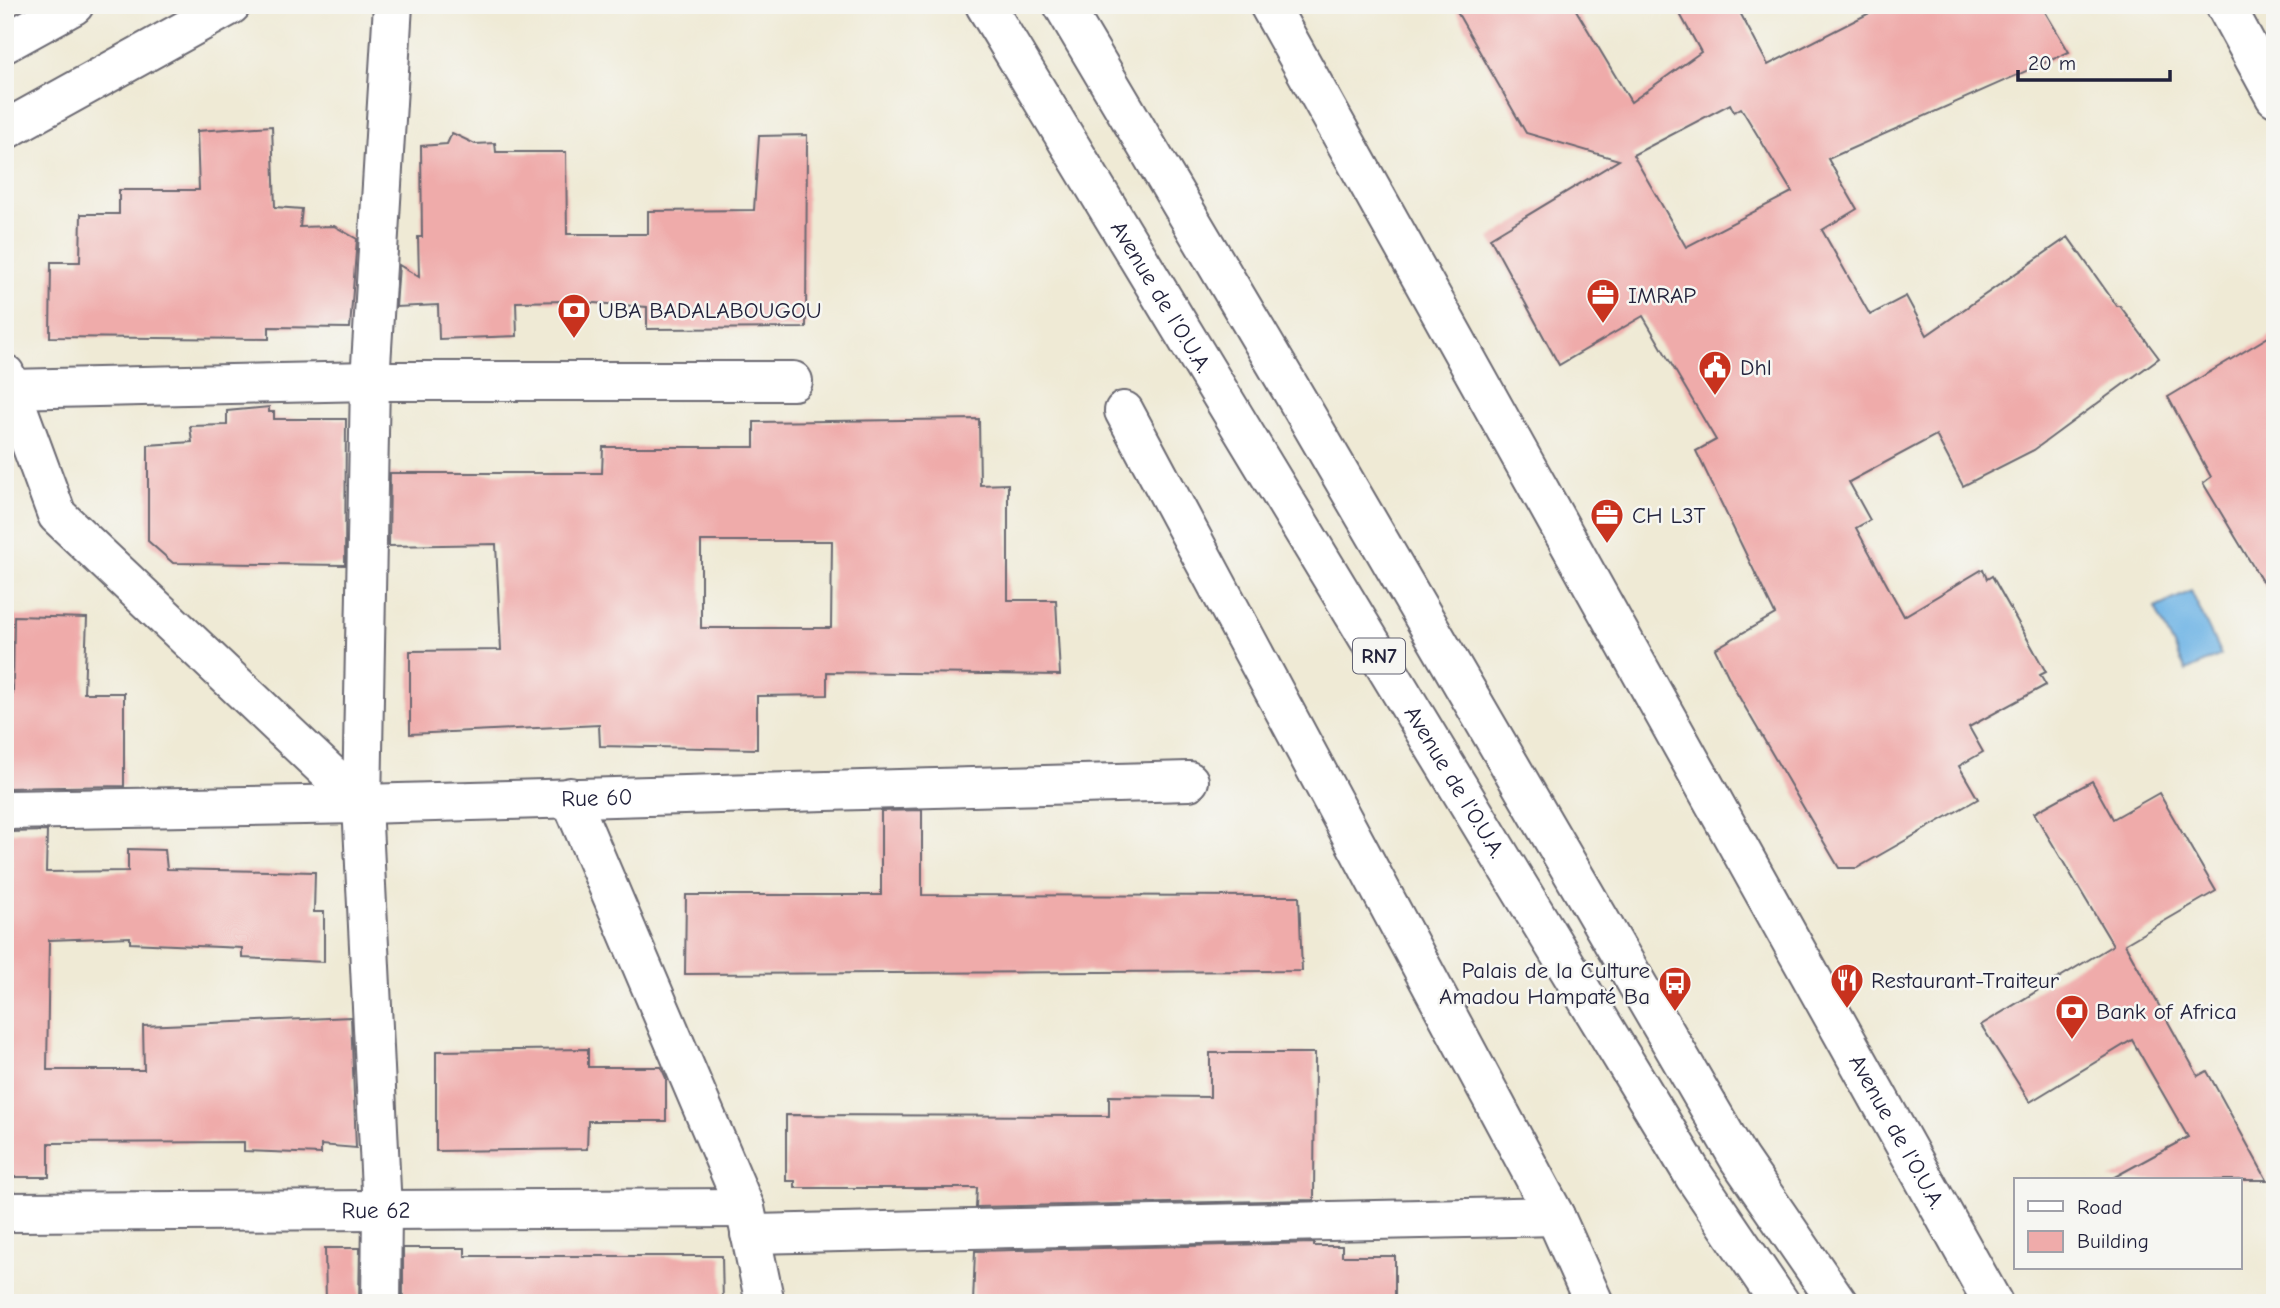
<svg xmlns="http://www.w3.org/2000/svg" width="2280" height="1308" viewBox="0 0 2280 1308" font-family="'Comic Neue',sans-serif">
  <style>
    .water { fill: #6eb4e5; stroke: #486b90; stroke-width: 2 }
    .building { fill: #efabaa; fill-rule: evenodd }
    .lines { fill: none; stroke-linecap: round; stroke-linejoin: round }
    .street-casing { stroke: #6a6871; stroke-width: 42 }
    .secondary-casing { stroke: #6a6871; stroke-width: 42 }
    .primary-casing { stroke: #6a6871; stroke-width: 42 }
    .street { stroke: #fff; stroke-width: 38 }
    .secondary { stroke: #fff; stroke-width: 38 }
    .primary { stroke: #fff; stroke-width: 38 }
    .labels { text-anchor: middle; stroke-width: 5; stroke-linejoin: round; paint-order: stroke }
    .shield { fill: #f6f6f2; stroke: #626272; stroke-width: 2 }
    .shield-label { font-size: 21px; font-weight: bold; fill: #22223b }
    .poi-label { font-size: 23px; fill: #22223b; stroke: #f6f6f2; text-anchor: start }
    .street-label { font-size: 23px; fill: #22223b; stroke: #f6f6f2 }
  </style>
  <rect width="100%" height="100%" fill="#f6f6f2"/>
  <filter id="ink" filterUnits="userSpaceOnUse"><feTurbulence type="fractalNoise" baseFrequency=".0143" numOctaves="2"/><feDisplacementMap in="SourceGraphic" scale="14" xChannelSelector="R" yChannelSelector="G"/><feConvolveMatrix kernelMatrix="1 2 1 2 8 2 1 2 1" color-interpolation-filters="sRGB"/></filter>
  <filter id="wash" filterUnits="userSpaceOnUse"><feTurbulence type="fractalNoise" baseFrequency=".00686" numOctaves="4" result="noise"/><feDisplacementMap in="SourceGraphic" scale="28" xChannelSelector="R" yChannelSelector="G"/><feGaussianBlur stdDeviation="1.57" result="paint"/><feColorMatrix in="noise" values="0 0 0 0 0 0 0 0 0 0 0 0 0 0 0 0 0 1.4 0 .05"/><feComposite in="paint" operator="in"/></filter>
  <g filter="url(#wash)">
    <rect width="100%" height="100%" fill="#efead5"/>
    <polygon class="water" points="2191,591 2221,655 2186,671 2155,608"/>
    <g id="blocks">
      <g class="building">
        <path d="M 1453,5 L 1573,5 L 1631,102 L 1701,52 L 1675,5 L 1736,5 L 1768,65 L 1885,5 L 2041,5 L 2069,52 L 1828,159 L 1857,209 L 1822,230 L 1870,315 L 1906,296 L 1927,335 L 2068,237 L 2117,306 L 2120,306 L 2159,358 L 2034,450 L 1963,486 L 1936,435 L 1849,482 L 1870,520 L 1856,528 L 1904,616 L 1983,569 L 1987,579 L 1992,576 L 2046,672 L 2040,675 L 2046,685 L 1969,727 L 1983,752 L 1959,766 L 1978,799 L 1857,868 L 1839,868 L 1735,690 L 1715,649 L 1775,614 L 1696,451 L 1716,440 L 1643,316 L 1559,365 L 1490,238 L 1619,160 L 1526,133 ZM 1730,104 L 1734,112 L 1741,108 L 1792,192 L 1686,247 L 1633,155 Z"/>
        <polygon points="272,126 275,207 302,209 300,227 334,226 357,239 350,328 269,327 269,339 50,337 51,262 80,262 81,214 119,214 119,190 199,190 197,131"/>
        <polygon points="452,133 475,144 495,143 496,152 566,152 567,234 648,234 648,211 754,210 759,136 807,135 806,328 647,329 647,307 567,301 516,302 517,336 439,339 438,305 396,307 399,265 419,277 418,237 422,237 421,146 447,144"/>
        <polygon points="2275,333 2275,603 2203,483 2211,477 2168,397"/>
        <polygon points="269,407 269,412 274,412 274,419 346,419 345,565 173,563 148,541 148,445 192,442 190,426 227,425 227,411"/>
        <path d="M 979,419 L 980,485 L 1008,484 L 1008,600 L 1056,600 L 1060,675 L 827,672 L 827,695 L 757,696 L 757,749 L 600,746 L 599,725 L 410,734 L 410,651 L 501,650 L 496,544 L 389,546 L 390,473 L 602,473 L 603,447 L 754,447 L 754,422 ZM 701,541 L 832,541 L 831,628 L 701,628 Z"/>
        <polygon points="14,616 87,618 84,693 124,693 124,786 5,788 5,694 13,694"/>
        <polygon points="2092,781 2113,819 2159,793 2216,891 2125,944 2198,1076 2207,1071 2267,1180 2109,1180 2188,1137 2132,1040 2030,1102 1981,1025 2113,945 2034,813"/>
        <polygon points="922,810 922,895 1299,896 1302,971 685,974 686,895 881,895 881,811"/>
        <polygon points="47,831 46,872 128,871 128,849 165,850 167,869 315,872 314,912 324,912 324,962 242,958 242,948 130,943 130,937 49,940 47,1070 144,1070 143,1026 351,1017 356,1148 321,1145 321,1154 244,1151 244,1142 49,1143 49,1177 5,1177 5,889 13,889 10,832"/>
        <polygon points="588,1049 588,1067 661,1067 666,1078 666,1121 588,1121 587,1149 436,1151 436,1051"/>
        <polygon points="1210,1053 1315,1053 1314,1200 976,1207 977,1188 795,1188 795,1181 786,1181 786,1115 1109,1116 1109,1096 1210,1097"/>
        <polygon points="1314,1243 1314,1246 1342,1246 1342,1256 1395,1256 1395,1303 973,1303 975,1251"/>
        <polygon points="325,1248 360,1248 359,1303 326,1303"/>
        <polygon points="403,1248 465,1248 465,1256 722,1256 723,1303 403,1303"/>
      </g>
    </g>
  </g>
  <g filter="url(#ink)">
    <use href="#blocks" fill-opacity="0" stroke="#6a6871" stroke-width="2"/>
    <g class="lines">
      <defs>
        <g id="street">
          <path id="s1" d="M 1269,5 L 1993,1303"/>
          <polyline points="2225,5 2275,97"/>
          <polyline points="5,374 57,515 362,804"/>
          <polyline points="9,389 370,381 793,381"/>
          <polyline points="1124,411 1555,1216 1594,1303"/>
          <polyline points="570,797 745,1208 765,1303"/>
          <path id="s2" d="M 5,810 L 362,804 L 1189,781"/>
          <path id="s3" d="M 5,1212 L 745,1208"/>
          <polyline points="750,1234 1555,1216"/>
          <polyline points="381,1303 382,1210 362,804 370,381 393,5"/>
        </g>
        <g id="secondary">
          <polyline points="5,43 74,5"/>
          <polyline points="5,130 231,5"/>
        </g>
        <g id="primary">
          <path id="s4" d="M 985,5 L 1694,1176 L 1780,1303"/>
          <polyline points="1063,5 1299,403 1739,1159 1838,1303"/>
        </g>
      </defs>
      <use href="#street" class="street-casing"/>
      <use href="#secondary" class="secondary-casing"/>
      <use href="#primary" class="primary-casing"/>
      <use href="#street" class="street"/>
      <use href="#secondary" class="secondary"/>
      <use href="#primary" class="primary"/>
    </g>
  </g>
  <defs>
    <symbol id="office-pin" viewBox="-11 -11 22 30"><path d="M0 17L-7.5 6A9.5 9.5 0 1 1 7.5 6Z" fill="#c8321e" stroke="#f6f6f2"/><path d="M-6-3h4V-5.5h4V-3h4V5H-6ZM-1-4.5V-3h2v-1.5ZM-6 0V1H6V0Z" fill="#fff"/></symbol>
    <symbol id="bank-pin" viewBox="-11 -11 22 30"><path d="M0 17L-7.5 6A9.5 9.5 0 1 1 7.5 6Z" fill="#c8321e" stroke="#f6f6f2"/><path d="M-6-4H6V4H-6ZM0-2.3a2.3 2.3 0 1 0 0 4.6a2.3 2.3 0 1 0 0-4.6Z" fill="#fff"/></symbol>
    <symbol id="civic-pin" viewBox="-11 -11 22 30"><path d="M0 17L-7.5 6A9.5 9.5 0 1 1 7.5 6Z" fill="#c8321e" stroke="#f6f6f2"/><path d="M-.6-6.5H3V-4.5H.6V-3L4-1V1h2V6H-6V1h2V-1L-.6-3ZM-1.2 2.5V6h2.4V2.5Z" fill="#fff"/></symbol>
    <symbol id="restaurant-pin" viewBox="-11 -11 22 30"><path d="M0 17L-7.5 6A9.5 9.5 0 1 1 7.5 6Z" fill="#c8321e" stroke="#f6f6f2"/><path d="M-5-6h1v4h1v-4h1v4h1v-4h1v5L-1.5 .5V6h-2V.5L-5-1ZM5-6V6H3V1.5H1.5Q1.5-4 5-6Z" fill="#fff"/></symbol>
    <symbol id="bus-pin" viewBox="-11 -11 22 30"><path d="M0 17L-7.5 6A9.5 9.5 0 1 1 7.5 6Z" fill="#c8321e" stroke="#f6f6f2"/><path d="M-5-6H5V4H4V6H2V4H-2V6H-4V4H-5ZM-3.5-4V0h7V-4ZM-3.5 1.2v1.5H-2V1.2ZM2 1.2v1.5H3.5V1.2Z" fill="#fff"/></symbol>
  </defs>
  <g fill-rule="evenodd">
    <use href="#office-pin" x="1584" y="276" width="38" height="52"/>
    <use href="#bank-pin" x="555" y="291" width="38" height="52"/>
    <use href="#civic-pin" x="1696" y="348" width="38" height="52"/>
    <use href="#office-pin" x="1588" y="496" width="38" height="52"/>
    <use href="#restaurant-pin" x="1828" y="961" width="38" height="52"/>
    <use href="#bus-pin" x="1656" y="964" width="38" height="52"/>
    <use href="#bank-pin" x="2053" y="992" width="38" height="52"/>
  </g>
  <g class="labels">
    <rect class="shield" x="1353" y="638.5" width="52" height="35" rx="5"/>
    <g class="shield-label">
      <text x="1379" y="663">RN7</text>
    </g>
    <g class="poi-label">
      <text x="1628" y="303">IMRAP</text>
      <text x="598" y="318">UBA BADALABOUGOU</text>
      <text x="1740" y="375">Dhl</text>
      <text x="1632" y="523">CH L3T</text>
      <text x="1650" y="978" text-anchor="end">Palais de la Culture<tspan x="1650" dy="26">Amadou Hampaté Ba</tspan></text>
      <text x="1871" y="988">Restaurant-Traiteur</text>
      <text x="2096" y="1019">Bank of Africa</text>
    </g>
    <g class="street-label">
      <text dy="8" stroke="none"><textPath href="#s4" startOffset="341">Avenue de l'O.U.A.</textPath></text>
      <text dy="8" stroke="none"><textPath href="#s4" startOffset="908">Avenue de l'O.U.A.</textPath></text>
      <text dy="8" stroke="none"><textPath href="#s2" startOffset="592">Rue 60</textPath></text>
      <text dy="8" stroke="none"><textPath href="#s1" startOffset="1290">Avenue de l'O.U.A.</textPath></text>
      <text dy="8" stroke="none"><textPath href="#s3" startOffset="371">Rue 62</textPath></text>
    </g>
  </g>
  <rect width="2280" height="1308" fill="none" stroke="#f6f6f2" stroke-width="28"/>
  <rect x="2014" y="1178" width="228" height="91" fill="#f6f6f2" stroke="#a1a1a9" stroke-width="2"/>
  <rect x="2028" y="1201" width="35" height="10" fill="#ffffff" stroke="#a1a1a9" stroke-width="2"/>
  <text x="2077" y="1214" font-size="21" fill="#22223b">Road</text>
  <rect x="2028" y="1231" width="35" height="21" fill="#efabaa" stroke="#a1a1a9" stroke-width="2"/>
  <text x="2077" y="1248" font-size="21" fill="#22223b">Building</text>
  <path d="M2018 70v10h152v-10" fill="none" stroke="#22223b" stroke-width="3.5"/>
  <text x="2028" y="70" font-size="21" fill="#22223b" stroke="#f6f6f2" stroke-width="5" paint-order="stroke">20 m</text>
</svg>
